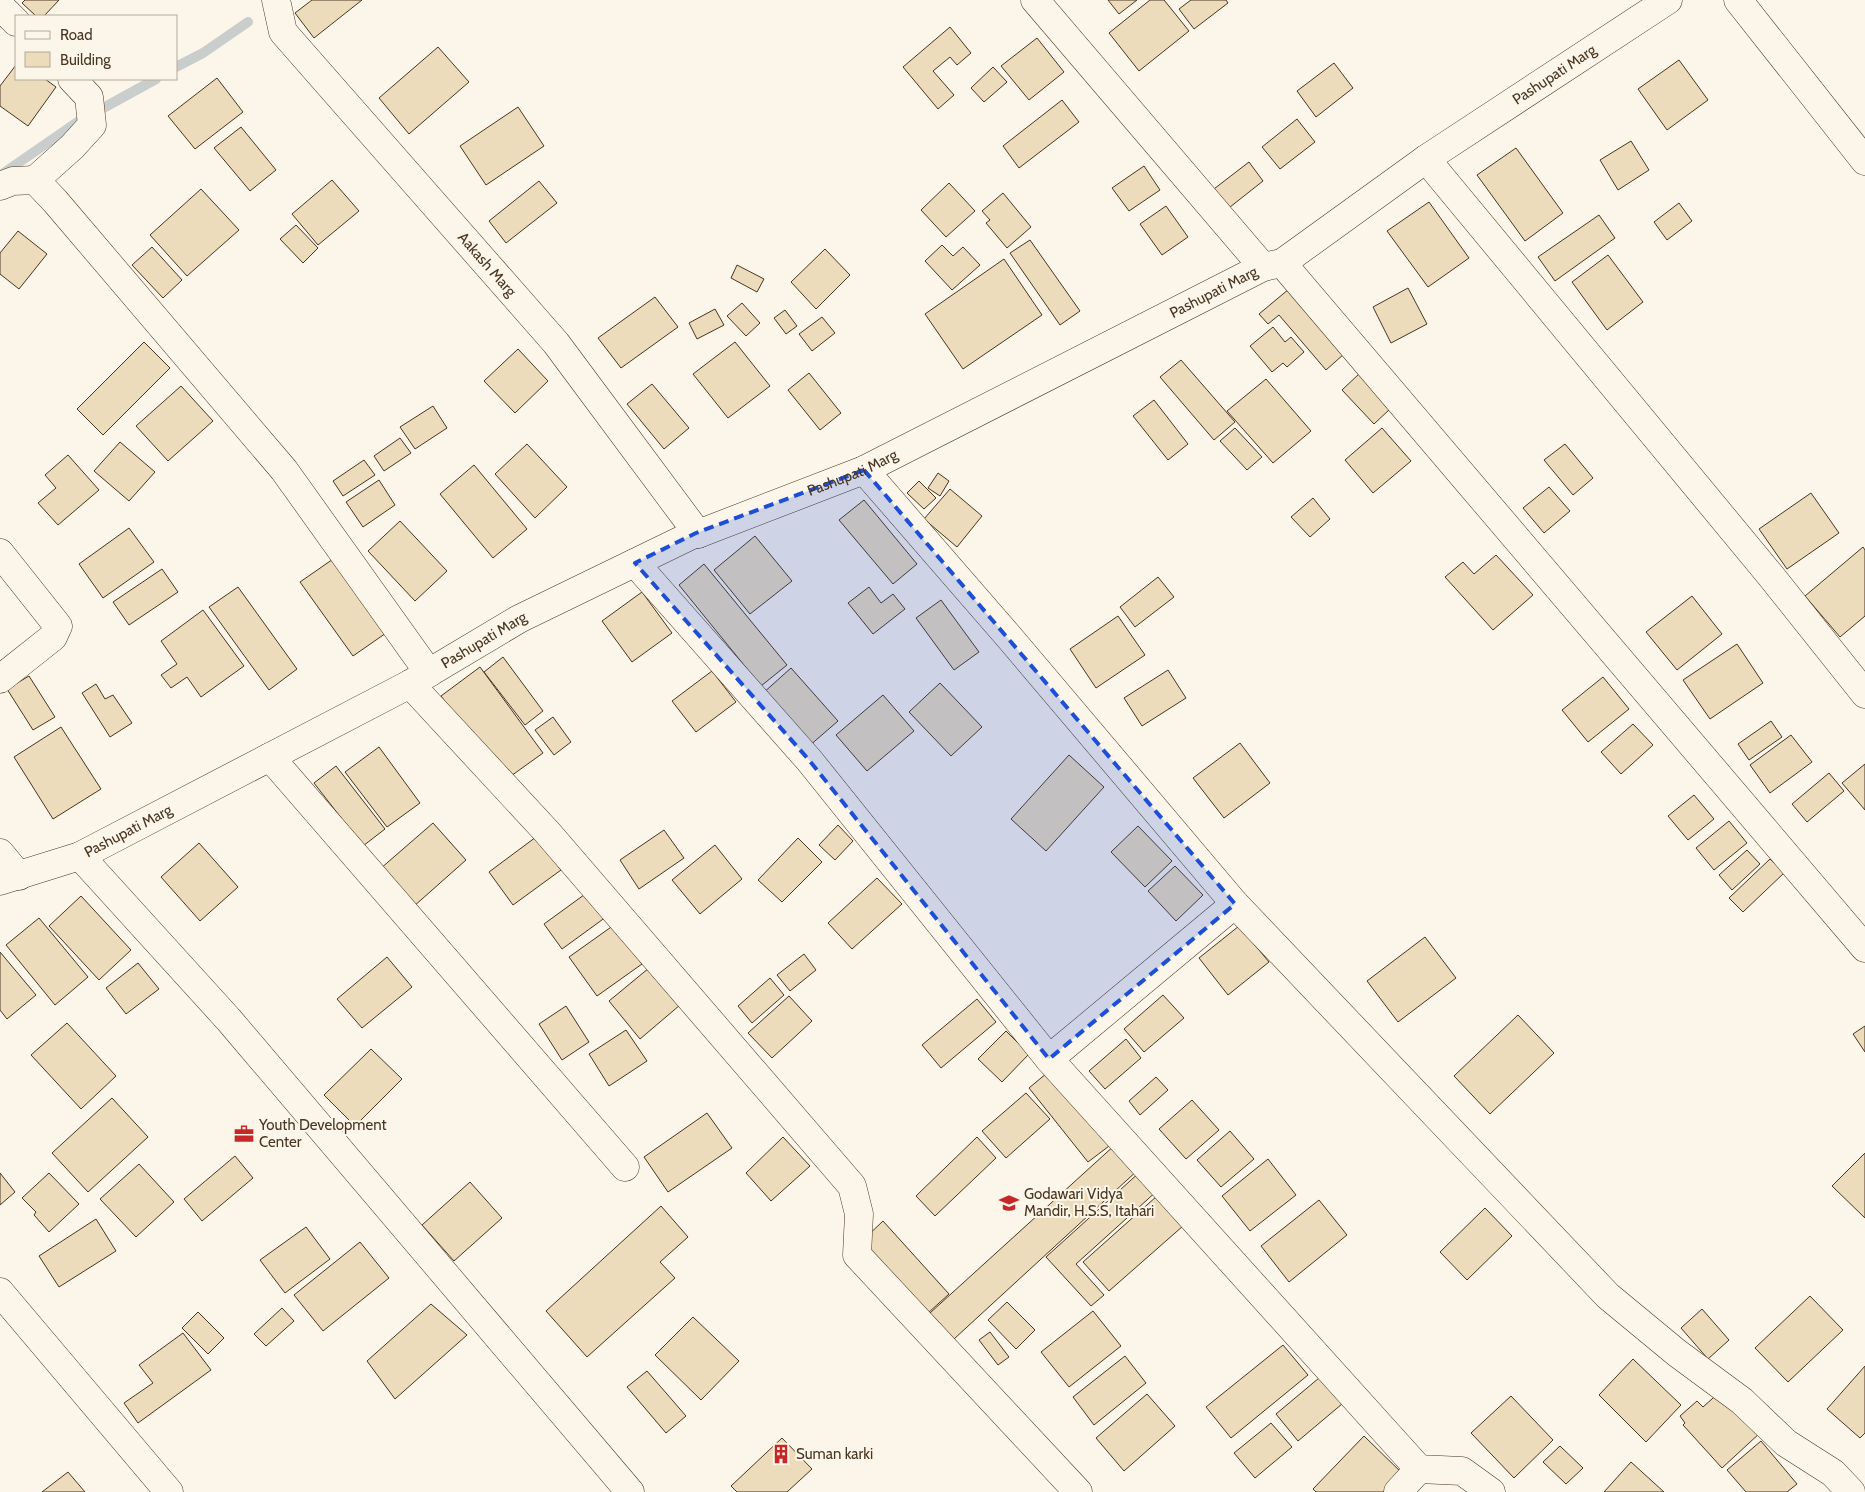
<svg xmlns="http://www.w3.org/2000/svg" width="1865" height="1492" viewBox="0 0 1865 1492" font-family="Cabin,sans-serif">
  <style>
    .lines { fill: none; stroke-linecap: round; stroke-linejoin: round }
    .stream { stroke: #c9cecd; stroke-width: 10 }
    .building { fill: #ecdcbc; stroke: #4a3520 }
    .minor-casing { stroke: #4a3520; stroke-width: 29 }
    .minor { stroke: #fbf6e9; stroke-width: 28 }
    .marked { fill: #1d4ed8; fill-opacity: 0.2; stroke: #1d4ed8; stroke-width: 4; stroke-dasharray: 10 6; stroke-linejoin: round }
    .labels { text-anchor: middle; stroke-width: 4; stroke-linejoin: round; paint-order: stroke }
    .street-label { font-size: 15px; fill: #4a3520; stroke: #fbf6e9 }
    .poi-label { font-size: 15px; fill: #4a3520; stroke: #fbf6e9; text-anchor: start }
  </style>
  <rect width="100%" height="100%" fill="#fbf6e9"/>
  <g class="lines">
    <g class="stream">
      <polyline points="176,67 203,53 248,22"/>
      <polyline points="1,175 76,123 156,79"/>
    </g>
  </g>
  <g class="building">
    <polygon points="25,0 59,0 44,16 36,16 22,3"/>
    <polygon points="312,0 362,0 314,38 295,13"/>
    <polygon points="1108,0 1137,0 1119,14"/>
    <polygon points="1150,0 1164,0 1189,31 1139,71 1109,33"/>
    <polygon points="1191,0 1226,0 1228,3 1194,29 1179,9"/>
    <polygon points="950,27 971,53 957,65 950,57 933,71 954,95 938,109 903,67"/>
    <polygon points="1037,38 1064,72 1029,100 1001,66"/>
    <polygon points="438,47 469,82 409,134 379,98"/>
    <polygon points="1679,60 1708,100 1667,130 1638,89"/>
    <polygon points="1334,63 1353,88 1316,117 1297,91"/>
    <polygon points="16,65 16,79 45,79 56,87 28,126 0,106 0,86"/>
    <polygon points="993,67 1007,82 984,102 971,88"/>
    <polygon points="217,78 243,112 195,149 168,116"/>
    <polygon points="1062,100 1079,122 1019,168 1003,146"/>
    <polygon points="518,107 544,146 486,185 460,146"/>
    <polygon points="1297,119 1315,142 1280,169 1262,147"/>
    <polygon points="241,127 276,170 250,191 214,148"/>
    <polygon points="1631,141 1649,170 1618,190 1600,160"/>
    <polygon points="1516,148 1563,213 1525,241 1477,175"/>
    <polygon points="1249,162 1263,181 1225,211 1210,192"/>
    <polygon points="1144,166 1160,190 1129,211 1112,188"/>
    <polygon points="332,180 359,211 318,245 292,214"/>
    <polygon points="539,181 557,203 506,243 489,221"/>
    <polygon points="949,183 975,211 946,237 921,210"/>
    <polygon points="201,189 239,230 187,276 150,235"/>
    <polygon points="1003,193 1031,227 1007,248 986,223 990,220 982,211"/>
    <polygon points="1429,202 1469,258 1428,287 1387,231"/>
    <polygon points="1679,203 1692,221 1667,240 1654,222"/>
    <polygon points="1166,206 1188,237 1162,255 1140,224"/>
    <polygon points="1599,215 1615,238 1555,281 1538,257"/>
    <polygon points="296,225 318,248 303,263 280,239"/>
    <polygon points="18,231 47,254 19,289 0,274 0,253"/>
    <polygon points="1030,240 1080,311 1060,325 1010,253"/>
    <polygon points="942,245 953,256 963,247 980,265 952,290 925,261"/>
    <polygon points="152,247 182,280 163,298 132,265"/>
    <polygon points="825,249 850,275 816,309 791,282"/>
    <polygon points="1608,255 1643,302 1607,330 1572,282"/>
    <polygon points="1004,259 1042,315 963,369 925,314"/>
    <polygon points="737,265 764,279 757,292 731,278"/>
    <polygon points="1408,288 1427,324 1391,343 1373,307"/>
    <polygon points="1289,289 1344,354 1326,370 1279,315 1268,324 1259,314"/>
    <polygon points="655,297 678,327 621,368 598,338"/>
    <polygon points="742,303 760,323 746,336 727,316"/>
    <polygon points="715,309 724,325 697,339 689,323"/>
    <polygon points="785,310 797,326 786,334 774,318"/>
    <polygon points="822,317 835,333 812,351 799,334"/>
    <polygon points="1273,327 1285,342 1291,337 1304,352 1287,367 1283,363 1272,372 1250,346"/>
    <polygon points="144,342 170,368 103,435 77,409"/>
    <polygon points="735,342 770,386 728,418 693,374"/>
    <polygon points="518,349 548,381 515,413 484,381"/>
    <polygon points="1181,360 1235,422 1214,440 1160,377"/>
    <polygon points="809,373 841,413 820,430 788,390"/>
    <polygon points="1360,373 1391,408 1374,424 1342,390"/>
    <polygon points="1266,379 1311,431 1273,463 1227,411"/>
    <polygon points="652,384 689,428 664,449 627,404"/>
    <polygon points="181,386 213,421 168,461 136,426"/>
    <polygon points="1154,400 1188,444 1168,460 1133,416"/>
    <polygon points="433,406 447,428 415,449 400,427"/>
    <polygon points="1235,428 1262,457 1247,470 1220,441"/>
    <polygon points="1382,428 1411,461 1373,493 1345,460"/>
    <polygon points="400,438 411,453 384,471 374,456"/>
    <polygon points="120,442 155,472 129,501 94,471"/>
    <polygon points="527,444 567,487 535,518 495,474"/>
    <polygon points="1565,444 1593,478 1573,495 1544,460"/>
    <polygon points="68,455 99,490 58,525 38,503 56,488 45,475"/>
    <polygon points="364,460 375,475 343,496 333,481"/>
    <polygon points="474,465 527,529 493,558 440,494"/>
    <polygon points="938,473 949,481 940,496 928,488"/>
    <polygon points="379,480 395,505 363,527 346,502"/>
    <polygon points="919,481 936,498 924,509 907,493"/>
    <polygon points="1549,487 1570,511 1544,533 1523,508"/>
    <polygon points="950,489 982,516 957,547 924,519"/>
    <polygon points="1811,493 1839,533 1787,569 1759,529"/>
    <polygon points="1313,498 1330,519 1310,537 1291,517"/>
    <polygon points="864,500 917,564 893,584 839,520"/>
    <polygon points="400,521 447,571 415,601 368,551"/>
    <polygon points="129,528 154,562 103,598 79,564"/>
    <polygon points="755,536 792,581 750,614 714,570"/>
    <polygon points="1863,547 1865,550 1865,616 1840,637 1805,596"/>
    <polygon points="1496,555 1533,595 1493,630 1445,577 1463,562 1474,574"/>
    <polygon points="336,557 389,631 353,656 300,582"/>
    <polygon points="704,564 787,665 761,686 679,585"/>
    <polygon points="162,569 178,592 129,625 113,602"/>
    <polygon points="1158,577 1174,597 1135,627 1120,607"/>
    <polygon points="238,587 297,669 269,690 209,607"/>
    <polygon points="869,587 881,603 893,594 905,609 873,634 848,603"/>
    <polygon points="642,592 672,633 632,662 602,621"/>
    <polygon points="1692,596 1722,634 1677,670 1646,632"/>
    <polygon points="941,600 979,652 954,670 916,618"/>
    <polygon points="203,610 244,666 201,697 187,677 171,688 161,675 177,664 161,641"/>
    <polygon points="1118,616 1145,655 1096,688 1070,649"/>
    <polygon points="1737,644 1763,683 1710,719 1683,680"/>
    <polygon points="503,657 543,711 525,725 484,672"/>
    <polygon points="480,667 543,753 504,781 441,696"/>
    <polygon points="791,668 838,721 808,747 762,694"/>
    <polygon points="1168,670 1186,698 1142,726 1124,698"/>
    <polygon points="712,671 736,702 696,732 672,701"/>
    <polygon points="29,676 55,717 33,730 7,689"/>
    <polygon points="1603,677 1629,709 1588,742 1562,710"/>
    <polygon points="940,683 982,727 951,756 909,712"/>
    <polygon points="96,684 105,699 113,695 132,723 110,737 82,693"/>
    <polygon points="883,695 914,731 867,771 836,735"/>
    <polygon points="553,717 571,742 554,755 535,730"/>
    <polygon points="1771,721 1782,737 1749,760 1738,744"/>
    <polygon points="1633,724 1653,745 1621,774 1601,752"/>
    <polygon points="61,727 101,789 53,819 14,757"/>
    <polygon points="1791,735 1812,762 1770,793 1750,765"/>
    <polygon points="1240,743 1270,783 1224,818 1193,778"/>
    <polygon points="379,747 420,803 387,827 345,772"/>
    <polygon points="1069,755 1104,787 1046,851 1011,819"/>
    <polygon points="1865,764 1865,810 1842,783"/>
    <polygon points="336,766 385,829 363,846 314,783"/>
    <polygon points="1829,773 1844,791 1807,822 1792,804"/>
    <polygon points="1694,795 1714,819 1688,840 1668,816"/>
    <polygon points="1729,821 1747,843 1714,870 1696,848"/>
    <polygon points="433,823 466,860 413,907 380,869"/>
    <polygon points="838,825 853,841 835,860 819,845"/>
    <polygon points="1138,826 1172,861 1145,887 1111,852"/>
    <polygon points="664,830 684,858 639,889 620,860"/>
    <polygon points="536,837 561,870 513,905 489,872"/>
    <polygon points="798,838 822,862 782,902 758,880"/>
    <polygon points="199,843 238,887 200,921 161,877"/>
    <polygon points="715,845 742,879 700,914 672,880"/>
    <polygon points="1747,850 1760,864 1732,890 1719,875"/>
    <polygon points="1770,859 1784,873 1743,912 1729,898"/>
    <polygon points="1175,866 1203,895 1176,921 1148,891"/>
    <polygon points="877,878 902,904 852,949 828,923"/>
    <polygon points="588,892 606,917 562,949 544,924"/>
    <polygon points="81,896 131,950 99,980 49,926"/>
    <polygon points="39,918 88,977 55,1005 6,945"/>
    <polygon points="614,925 642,964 597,996 569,957"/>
    <polygon points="1239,926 1269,962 1228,995 1199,958"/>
    <polygon points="1425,937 1456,978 1398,1022 1367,981"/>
    <polygon points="0,952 36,995 7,1019 0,1010"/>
    <polygon points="804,954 816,970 790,991 777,975"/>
    <polygon points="387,957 412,987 362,1028 337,999"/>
    <polygon points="138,963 159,989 126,1014 106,988"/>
    <polygon points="649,968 680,1005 640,1039 609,1001"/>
    <polygon points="770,978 784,995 752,1023 738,1006"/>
    <polygon points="1163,995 1184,1018 1144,1052 1124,1029"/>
    <polygon points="789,996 812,1021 772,1058 748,1033"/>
    <polygon points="977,999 996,1022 941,1068 922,1045"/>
    <polygon points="566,1006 589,1042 562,1060 539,1024"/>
    <polygon points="1518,1015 1554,1053 1490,1114 1454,1076"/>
    <polygon points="67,1023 116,1076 81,1109 31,1055"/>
    <polygon points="1865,1026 1865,1052 1853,1034"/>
    <polygon points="626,1030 647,1061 609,1086 589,1054"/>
    <polygon points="1006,1031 1029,1054 1002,1082 978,1059"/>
    <polygon points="1126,1039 1141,1058 1105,1089 1089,1071"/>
    <polygon points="371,1049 402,1079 355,1126 324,1095"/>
    <polygon points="1053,1068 1113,1143 1088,1162 1029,1088"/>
    <polygon points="1156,1077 1168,1090 1140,1115 1129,1101"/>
    <polygon points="1026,1093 1050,1119 1006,1158 982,1131"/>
    <polygon points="112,1098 148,1137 88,1192 52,1153"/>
    <polygon points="1192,1100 1219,1130 1186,1159 1159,1129"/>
    <polygon points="707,1113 732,1148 668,1192 644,1157"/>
    <polygon points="1230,1131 1254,1159 1221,1187 1197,1160"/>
    <polygon points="783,1137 810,1166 771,1201 746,1173"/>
    <polygon points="977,1137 996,1158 935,1216 916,1196"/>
    <polygon points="1116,1144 1139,1169 954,1339 930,1313"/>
    <polygon points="1865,1153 1865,1218 1832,1186"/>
    <polygon points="235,1156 253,1178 202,1221 184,1199"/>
    <polygon points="1268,1159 1296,1195 1250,1231 1222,1196"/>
    <polygon points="139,1164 174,1202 136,1237 100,1199"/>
    <polygon points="1141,1171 1158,1190 1076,1264 1104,1295 1091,1306 1046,1257"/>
    <polygon points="0,1173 15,1192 0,1205"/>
    <polygon points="49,1173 79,1204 49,1232 34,1215 36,1212 22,1198"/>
    <polygon points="470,1182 502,1218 454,1261 422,1225"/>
    <polygon points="1157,1196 1183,1226 1109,1291 1083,1262"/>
    <polygon points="1319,1200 1347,1235 1289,1282 1261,1246"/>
    <polygon points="661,1206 688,1237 660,1262 675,1278 587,1357 546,1311"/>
    <polygon points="1485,1208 1512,1236 1467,1280 1440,1252"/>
    <polygon points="96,1219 116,1251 59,1287 39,1256"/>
    <polygon points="883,1221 949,1294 928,1313 862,1241"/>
    <polygon points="306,1227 330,1259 285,1293 260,1260"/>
    <polygon points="360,1242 389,1278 323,1331 294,1295"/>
    <polygon points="1810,1296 1843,1330 1788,1382 1755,1348"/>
    <polygon points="1007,1302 1035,1330 1016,1349 988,1320"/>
    <polygon points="431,1304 467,1335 395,1399 367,1361"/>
    <polygon points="282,1308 294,1321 266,1346 254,1334"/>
    <polygon points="1702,1309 1729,1340 1708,1359 1681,1328"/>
    <polygon points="1093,1311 1121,1346 1069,1387 1041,1352"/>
    <polygon points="198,1312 224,1338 208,1354 182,1328"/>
    <polygon points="693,1317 739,1361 701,1400 655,1355"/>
    <polygon points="990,1332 1009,1357 998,1365 979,1340"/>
    <polygon points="183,1333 211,1370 138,1423 124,1403 153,1383 139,1365"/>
    <polygon points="1283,1345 1308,1375 1231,1438 1206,1407"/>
    <polygon points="1125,1356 1146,1383 1094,1425 1073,1397"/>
    <polygon points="1633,1359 1681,1405 1646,1442 1599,1395"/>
    <polygon points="1865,1366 1865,1433 1860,1438 1827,1409"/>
    <polygon points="647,1371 686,1416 666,1433 627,1387"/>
    <polygon points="1319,1378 1342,1404 1298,1441 1276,1414"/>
    <polygon points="1722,1390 1761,1432 1722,1468 1683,1425 1685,1423 1680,1416 1697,1401 1703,1407"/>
    <polygon points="1147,1394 1175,1426 1124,1471 1096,1438"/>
    <polygon points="1511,1396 1553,1440 1514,1478 1471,1433"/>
    <polygon points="1271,1423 1292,1447 1255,1478 1234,1453"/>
    <polygon points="1364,1436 1404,1475 1387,1492 1316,1492 1313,1489"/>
    <polygon points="782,1438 812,1469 787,1492 737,1492 731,1486"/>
    <polygon points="1761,1441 1797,1484 1787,1492 1746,1492 1727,1470"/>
    <polygon points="1560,1446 1583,1468 1566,1484 1543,1462"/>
    <polygon points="1631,1462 1664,1492 1604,1492"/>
    <polygon points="68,1472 85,1492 42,1492"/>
  </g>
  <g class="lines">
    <defs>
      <g id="minor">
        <path id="s1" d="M 276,0 L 283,32 L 556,343 L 698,534"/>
        <polyline points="1035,0 1263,267"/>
        <polyline points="1738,0 1865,161"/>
        <polyline points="0,6 16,22"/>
        <polyline points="1426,159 1771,576 1865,694"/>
        <polyline points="35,180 72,147 92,125 89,97 72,79"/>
        <polyline points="0,186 13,181 35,180 55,201 284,470 429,673"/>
        <polyline points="1282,263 1865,948"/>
        <polyline points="864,470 1009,637 1235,904 1608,1296 1677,1353 1742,1401 1786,1443 1833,1473 1851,1492"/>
        <polyline points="0,553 58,626 53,637 0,679"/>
        <polyline points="635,563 809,760 1049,1059 1419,1469 1462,1471 1491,1492"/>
        <polyline points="410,684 547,832 852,1186 859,1214 857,1255 1078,1492"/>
        <polyline points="270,757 625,1167"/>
        <polyline points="0,853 19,876"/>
        <polyline points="80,856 229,1020 630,1492"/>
        <path id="s2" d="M 0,881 L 80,856 L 410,684 L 519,619 L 696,533 L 698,534 L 864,470 L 1263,267 L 1282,263 L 1426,159 L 1668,0"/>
        <polyline points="1049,1059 1235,904"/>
        <polyline points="0,1292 169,1492"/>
        <polyline points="1398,1492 1419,1469"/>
      </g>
    </defs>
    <use href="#minor" class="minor-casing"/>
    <use href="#minor" class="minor"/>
  </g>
  <path class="marked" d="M 864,470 L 1235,904 L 1049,1059 L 809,760 L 635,563 L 696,533 Z"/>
  <defs>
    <symbol id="office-bare" viewBox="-9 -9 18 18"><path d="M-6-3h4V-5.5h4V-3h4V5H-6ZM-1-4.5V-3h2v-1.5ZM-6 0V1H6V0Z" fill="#c62828" stroke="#fbf6e9" stroke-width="2.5" paint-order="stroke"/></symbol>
    <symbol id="school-bare" viewBox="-9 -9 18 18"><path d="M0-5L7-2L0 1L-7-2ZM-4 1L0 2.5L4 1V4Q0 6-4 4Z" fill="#c62828" stroke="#fbf6e9" stroke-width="2.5" paint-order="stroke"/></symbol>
    <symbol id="building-bare" viewBox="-9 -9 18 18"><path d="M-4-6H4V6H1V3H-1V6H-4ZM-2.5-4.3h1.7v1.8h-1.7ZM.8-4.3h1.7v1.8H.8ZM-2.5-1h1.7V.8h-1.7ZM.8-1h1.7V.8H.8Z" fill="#c62828" stroke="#fbf6e9" stroke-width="2.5" paint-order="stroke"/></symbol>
  </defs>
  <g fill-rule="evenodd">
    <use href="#office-bare" x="230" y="1120" width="28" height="28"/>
    <use href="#school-bare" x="995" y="1189" width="28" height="28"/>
    <use href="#building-bare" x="767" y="1440" width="28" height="28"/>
  </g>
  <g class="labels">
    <g class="street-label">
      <text dy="5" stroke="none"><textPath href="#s2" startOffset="1758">Pashupati Marg</textPath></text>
      <text dy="5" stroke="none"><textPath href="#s1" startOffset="342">Aakash Marg</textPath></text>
      <text dy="5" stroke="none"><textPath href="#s2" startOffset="1352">Pashupati Marg</textPath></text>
      <text dy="5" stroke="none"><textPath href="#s2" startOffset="948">Pashupati Marg</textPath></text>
      <text dy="5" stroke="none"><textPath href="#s2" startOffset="542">Pashupati Marg</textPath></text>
      <text dy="5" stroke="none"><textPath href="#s2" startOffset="138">Pashupati Marg</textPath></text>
    </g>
    <g class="poi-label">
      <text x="259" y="1130">Youth Development<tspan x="259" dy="17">Center</tspan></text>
      <text x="1024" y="1199">Godawari Vidya<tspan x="1024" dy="17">Mandir, H.S.S, Itahari</tspan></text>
      <text x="796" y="1459">Suman karki</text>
    </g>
  </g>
  <rect x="15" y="15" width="162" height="65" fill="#fbf6e9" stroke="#b4a999"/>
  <rect x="25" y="31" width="25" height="8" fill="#fbf6e9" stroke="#b4a999"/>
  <text x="60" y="40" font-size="15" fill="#4a3520">Road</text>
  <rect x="25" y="52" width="25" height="15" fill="#ecdcbc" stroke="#b4a999"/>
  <text x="60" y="65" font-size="15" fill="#4a3520">Building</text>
</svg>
